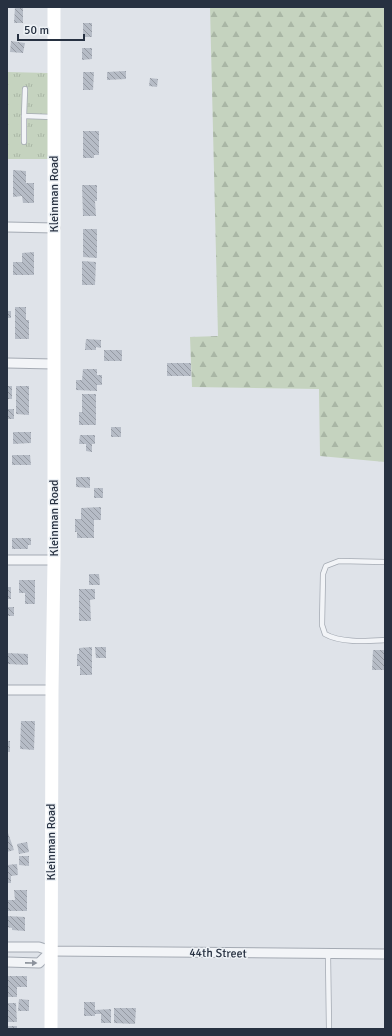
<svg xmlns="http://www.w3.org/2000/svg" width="392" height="1036" viewBox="0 0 392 1036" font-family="Signika,sans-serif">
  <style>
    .forest { fill: url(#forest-firs) }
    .park { fill: url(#park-tufts) }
    .building { fill: url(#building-back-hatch) }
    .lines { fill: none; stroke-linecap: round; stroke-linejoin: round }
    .lane-casing { stroke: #a4aab3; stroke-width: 6 }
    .street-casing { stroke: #a4aab3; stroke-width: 11 }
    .lane { stroke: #f2f4f7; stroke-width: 4.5 }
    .street { stroke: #f2f4f7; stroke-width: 9 }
    .secondary { stroke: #fff; stroke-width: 13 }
    .oneway { fill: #8c929c }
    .labels { text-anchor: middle; stroke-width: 3; stroke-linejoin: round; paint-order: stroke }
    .street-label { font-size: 12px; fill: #273141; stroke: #eef2f6 }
  </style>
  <defs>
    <pattern id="forest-firs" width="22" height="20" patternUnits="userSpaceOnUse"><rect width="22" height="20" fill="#c5d3bf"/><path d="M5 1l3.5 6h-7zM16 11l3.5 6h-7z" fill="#a9b6a5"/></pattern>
    <pattern id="park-tufts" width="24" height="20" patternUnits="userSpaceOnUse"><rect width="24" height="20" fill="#c5d3bf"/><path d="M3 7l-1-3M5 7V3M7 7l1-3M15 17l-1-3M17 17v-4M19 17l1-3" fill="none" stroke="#a9b6a5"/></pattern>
    <pattern id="building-back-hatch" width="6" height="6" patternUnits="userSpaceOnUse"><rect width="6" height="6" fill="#b6bcc6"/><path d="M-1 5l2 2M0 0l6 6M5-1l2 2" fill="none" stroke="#9499a2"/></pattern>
  </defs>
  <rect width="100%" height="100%" fill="#dfe3e9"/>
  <polygon class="forest" points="210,7 385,7 385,462 320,456 319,389 192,387 190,337 218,336"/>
  <polygon class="park" points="7,72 48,73 48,159 7,159"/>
  <g class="building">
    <polygon points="15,7 23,7 23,23 14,23"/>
    <rect x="83" y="23" width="9" height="14"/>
    <polygon points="11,41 25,43 23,53 10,52"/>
    <polygon points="82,48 92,48 92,59 82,60"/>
    <polygon points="126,71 126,79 107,80 107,72"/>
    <polygon points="83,72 94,72 93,90 83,90"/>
    <polygon points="150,78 158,79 157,87 149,86"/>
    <polygon points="83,131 99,131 99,155 94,155 94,158 83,158"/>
    <polygon points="13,170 26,171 26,183 34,183 34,203 23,203 22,196 13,197"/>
    <polygon points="82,185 97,185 97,201 95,201 96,216 83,216"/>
    <polygon points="83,229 97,229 97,258 83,257"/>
    <polygon points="34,252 34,275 13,275 13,262 22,262 22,253"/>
    <polygon points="82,261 96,262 95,285 82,285"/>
    <polygon points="15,307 26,307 26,320 29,320 29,339 15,339"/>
    <rect x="7" y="311" width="4" height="7"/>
    <polygon points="86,339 101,340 101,348 96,347 96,350 85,350"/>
    <rect x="104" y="350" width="18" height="11"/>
    <rect x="167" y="363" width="24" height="13"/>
    <polygon points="83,369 97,369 97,375 102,375 102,385 97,385 97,391 76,390 76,380 82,380"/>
    <rect x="7" y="386" width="5" height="13"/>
    <polygon points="16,386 29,386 29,415 16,414"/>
    <polygon points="82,394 96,394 96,425 79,425 79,412 82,412"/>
    <rect x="7" y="409" width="7" height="10"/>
    <rect x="111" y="427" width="10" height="10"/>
    <polygon points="13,432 31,432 31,443 13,444"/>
    <polygon points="80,435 95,435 95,444 92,444 92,452 86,451 86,444 79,444"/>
    <polygon points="12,455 30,455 31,465 12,465"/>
    <polygon points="76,477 90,477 90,488 76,487"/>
    <rect x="94" y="488" width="9" height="10"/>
    <polygon points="101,507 101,520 94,520 94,538 77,538 77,532 75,532 75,519 81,519 81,508"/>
    <polygon points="12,538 31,538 31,545 28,545 28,549 12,549"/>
    <polygon points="89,574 99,574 100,585 89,585"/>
    <polygon points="19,580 35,580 35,604 25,604 25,593 19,593"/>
    <rect x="7" y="587" width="4" height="12"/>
    <polygon points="79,589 95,589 95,599 90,600 91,621 79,621"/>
    <rect x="7" y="607" width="7" height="9"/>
    <polygon points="92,647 92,675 80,675 80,666 77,666 77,654 79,654 79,648"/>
    <polygon points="95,647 106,647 106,658 96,658"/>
    <polygon points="373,650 385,650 385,670 372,670"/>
    <polygon points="7,653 28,654 28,665 7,664"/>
    <polygon points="21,721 35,721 34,750 20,749"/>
    <rect x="7" y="741" width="3" height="11"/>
    <polygon points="7,830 14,850 7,852"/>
    <polygon points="27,842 29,852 19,854 17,844"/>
    <polygon points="19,856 29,856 29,866 19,865"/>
    <polygon points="17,864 18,875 11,876 11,883 7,883 7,865"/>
    <polygon points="14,890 27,890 27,911 7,911 7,900 15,900"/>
    <polygon points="7,916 25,917 25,931 12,930 12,928 7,927"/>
    <polygon points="7,976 27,976 27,987 17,987 17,997 7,997"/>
    <polygon points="19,999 29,1000 29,1011 18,1011"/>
    <polygon points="84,1002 95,1002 95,1010 111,1009 111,1023 101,1023 101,1014 95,1014 95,1016 84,1016"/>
    <polygon points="7,1003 16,1003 17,1022 7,1022"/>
    <polygon points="114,1008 136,1008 135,1024 114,1023"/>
    <rect x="7" y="1026" width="10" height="3"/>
  </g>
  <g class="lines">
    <defs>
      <g id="lane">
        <polyline points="25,89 24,116 53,117"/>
        <polyline points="24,142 24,116"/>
        <path d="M 385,562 L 339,561 L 326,566 L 323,574 L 322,625 L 325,634 C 340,643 367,641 385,640"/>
        <polyline points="328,954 329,1029"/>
      </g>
      <g id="street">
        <polyline points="7,227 55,228"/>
        <polyline points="7,363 53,364"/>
        <polyline points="7,560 54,560"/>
        <polyline points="7,690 52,690"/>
        <polyline points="7,947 39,947 51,951 385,954"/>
        <polyline points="7,962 39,963 51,951"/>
      </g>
    </defs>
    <use href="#lane" class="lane-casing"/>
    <use href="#street" class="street-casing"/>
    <use href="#lane" class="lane"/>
    <use href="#street" class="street"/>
    <polyline class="secondary" points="51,1029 52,690 54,560 54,7"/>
  </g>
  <defs><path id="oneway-solid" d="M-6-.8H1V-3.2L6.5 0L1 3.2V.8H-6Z"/></defs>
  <use class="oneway" href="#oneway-solid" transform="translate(31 963) rotate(1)"/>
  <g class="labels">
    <g class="street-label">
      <text transform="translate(54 194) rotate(-90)" y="4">Kleinman Road</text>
      <text transform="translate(54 518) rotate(-90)" y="4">Kleinman Road</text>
      <text transform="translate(51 842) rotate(-90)" y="4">Kleinman Road</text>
      <text transform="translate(218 953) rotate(1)" y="4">44th Street</text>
    </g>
  </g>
  <rect width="392" height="1036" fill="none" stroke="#273141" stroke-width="16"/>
  <path d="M18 34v6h66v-6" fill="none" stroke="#273141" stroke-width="2"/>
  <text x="24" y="34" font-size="12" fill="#273141" stroke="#eef2f6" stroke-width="3" paint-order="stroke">50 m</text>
</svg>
